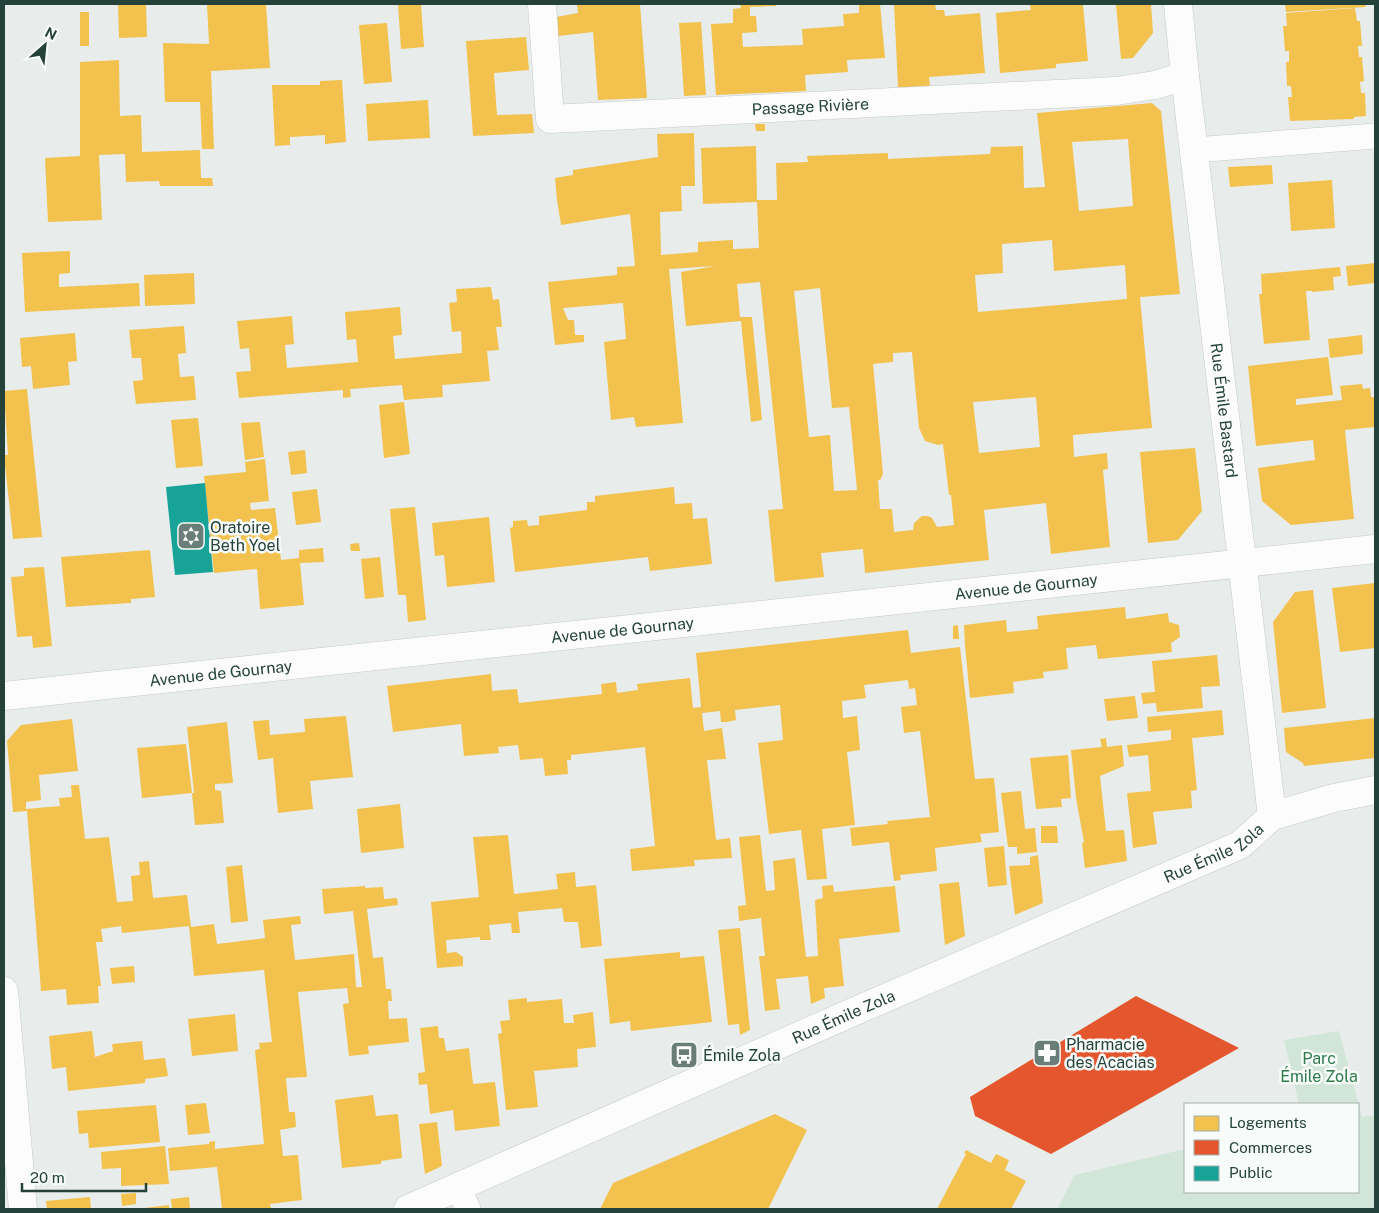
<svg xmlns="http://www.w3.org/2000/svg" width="1379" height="1213" viewBox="0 0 1379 1213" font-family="'Public Sans',sans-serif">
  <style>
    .green { fill: #d1e6d8 }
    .homes { fill: #f2c14e; fill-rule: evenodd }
    .shops { fill: #e4572e }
    .public { fill: #17a398 }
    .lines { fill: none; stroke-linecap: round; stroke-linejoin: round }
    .lane-casing { stroke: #c5cac8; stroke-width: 26 }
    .street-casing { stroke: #c5cac8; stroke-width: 29 }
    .lane { stroke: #fcfcfc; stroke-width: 25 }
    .street { stroke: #fcfcfc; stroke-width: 28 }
    .labels { text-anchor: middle; stroke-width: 5; stroke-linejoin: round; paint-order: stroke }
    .street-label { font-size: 16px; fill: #24423a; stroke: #f7fbf9 }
    .poi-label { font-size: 16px; fill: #24423a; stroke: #f7fbf9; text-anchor: start }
    .park-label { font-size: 16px; fill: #2d7a4b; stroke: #f7fbf9 }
  </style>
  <rect width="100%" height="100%" fill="#e8edeb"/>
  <polygon class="green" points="1339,1031 1362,1117 1375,1115 1375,1209 1057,1209 1075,1175 1185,1149 1185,1192 1358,1192 1358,1104 1299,1104 1284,1040"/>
  <g class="homes">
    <polygon points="118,4 146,4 147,37 119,38"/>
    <polygon points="207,4 266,4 270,68 211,71 214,149 202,149 200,102 165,102 163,43 209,44"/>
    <polygon points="398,4 421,4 424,47 401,49"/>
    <polygon points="577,4 640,4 647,98 598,100 593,32 558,36 556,17 578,13"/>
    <polygon points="740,4 776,4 776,6 750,7 750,16 756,16 757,32 742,33 743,47 803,45 802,29 844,26 843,14 859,13 859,4 880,4 885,58 847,60 848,72 805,75 806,91 716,95 711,24 733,23 733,9 741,8"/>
    <polygon points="894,4 935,4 936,10 944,10 945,16 980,13 985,73 929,77 930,87 898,87"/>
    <polygon points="1043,4 1083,4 1088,61 1056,64 1056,68 1000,73 996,13 1031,10 1030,5"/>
    <polygon points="1116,4 1151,4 1153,33 1133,58 1121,59"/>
    <polygon points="1285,4 1365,4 1366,7 1286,12"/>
    <polygon points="1355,8 1357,21 1360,21 1362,46 1358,46 1359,57 1362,57 1364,81 1360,82 1361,93 1365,93 1366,116 1354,117 1354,119 1290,121 1288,97 1292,97 1291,86 1287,86 1286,62 1289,62 1289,51 1285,51 1283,26 1287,26 1286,13"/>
    <rect x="80" y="12" width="9" height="34"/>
    <polygon points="701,22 706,95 684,96 679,23"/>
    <polygon points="387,23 392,82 364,84 359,25"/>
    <polygon points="526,37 529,70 494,73 497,115 532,114 534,133 473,136 466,41"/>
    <polygon points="119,60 120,116 141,115 142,152 200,150 201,178 212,178 213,186 160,186 159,181 126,182 125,154 99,155 102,220 48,222 45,158 80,156 80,62"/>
    <polygon points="342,80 346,142 325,144 325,135 290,137 290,145 275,146 272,85 320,85 320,81"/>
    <polygon points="428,100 430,138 368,141 366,104"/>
    <path d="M 1152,103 L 1161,111 L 1180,294 L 1140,297 L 1152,428 L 1073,435 L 1074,457 L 1107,453 L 1108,469 L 1103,470 L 1110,547 L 1051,554 L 1046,503 L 984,510 L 989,560 L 865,573 L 863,549 L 821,553 L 824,577 L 775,582 L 768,510 L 783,509 L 760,282 L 737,284 L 740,317 L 752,317 L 762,420 L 751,422 L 741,321 L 686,326 L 681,272 L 715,266 L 669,269 L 683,423 L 636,427 L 634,417 L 611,420 L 604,342 L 626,339 L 623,303 L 563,308 L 568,320 L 574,320 L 575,335 L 584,335 L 584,342 L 555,345 L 548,282 L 617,275 L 617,267 L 635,266 L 630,214 L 561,225 L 557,200 L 555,178 L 573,175 L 573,170 L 658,157 L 657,134 L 694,133 L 695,186 L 681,186 L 682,211 L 660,212 L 661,255 L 698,252 L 698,242 L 733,240 L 733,249 L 759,248 L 757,202 L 703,204 L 701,148 L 756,146 L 757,200 L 777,200 L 776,163 L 808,162 L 807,156 L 888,153 L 888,159 L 990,154 L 991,147 L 1023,146 L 1024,188 L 1045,187 L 1037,113 ZM 1128,139 L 1133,206 L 1079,211 L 1072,142 ZM 1052,240 L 1054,271 L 1125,265 L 1127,299 L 978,312 L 975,275 L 1003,273 L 1002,244 ZM 820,288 L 832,408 L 849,407 L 857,490 L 834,491 L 830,435 L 809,437 L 794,291 ZM 912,352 L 919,428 L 925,441 L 938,445 L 943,444 L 949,495 L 951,495 L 954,525 L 937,527 L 932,518 L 928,516 L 922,516 L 914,523 L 913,530 L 894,532 L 892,509 L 880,509 L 878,480 L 880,480 L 883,474 L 873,364 L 893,362 L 893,353 ZM 1036,397 L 1040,447 L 979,453 L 973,402 Z"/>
    <polygon points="755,124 765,124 765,131 756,131"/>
    <polygon points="1272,165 1273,184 1230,187 1228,167"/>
    <polygon points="1332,180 1335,228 1291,231 1288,183"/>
    <polygon points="70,251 70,273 59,274 59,287 139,283 140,306 25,312 22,253"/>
    <polygon points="1375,263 1375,283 1348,286 1346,266"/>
    <polygon points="1340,267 1341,276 1333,277 1334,290 1312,292 1312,291 1306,291 1310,340 1264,344 1259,294 1262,294 1261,274"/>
    <polygon points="194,273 195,304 145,306 144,275"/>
    <polygon points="491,287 493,300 499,299 502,327 496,327 499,350 487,351 490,381 442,385 443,397 404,400 402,385 350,389 351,397 343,398 343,390 239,398 236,372 251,371 249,348 240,349 237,321 292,316 294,344 285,345 287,368 358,362 356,339 347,340 345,312 400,307 402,335 393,336 395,359 462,353 461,331 452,332 449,303 457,302 456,289"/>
    <polygon points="184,326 186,353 178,354 180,377 194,376 196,400 136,404 133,381 143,380 141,358 132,358 129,330"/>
    <polygon points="75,333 77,361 68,362 70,385 33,389 31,366 22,367 20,338"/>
    <polygon points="1362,335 1363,354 1330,358 1328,339"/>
    <polygon points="1328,357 1333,395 1296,399 1296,405 1342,400 1340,386 1362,384 1363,389 1370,388 1371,397 1375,397 1375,427 1345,430 1354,519 1291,525 1262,501 1258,468 1315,460 1313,440 1256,446 1248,366"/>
    <polygon points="27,389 42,537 13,539 4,455 8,455 4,391"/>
    <polygon points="404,402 410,454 384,458 379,405"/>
    <polygon points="198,418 203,466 176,468 171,420"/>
    <polygon points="260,422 264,457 245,460 241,423"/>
    <polygon points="1195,448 1202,511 1178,540 1148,543 1140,452"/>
    <polygon points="305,450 307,473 291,475 288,452"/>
    <polygon points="265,459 269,501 250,503 251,510 275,508 281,560 299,558 299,550 323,548 324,562 300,563 304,605 260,609 257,569 214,573 204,476 246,472 245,462"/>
    <polygon points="674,487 675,504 692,503 693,519 707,518 712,564 650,571 648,557 515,572 510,528 513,527 513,521 527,520 528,526 539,525 539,516 587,510 587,502 595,502 595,496"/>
    <polygon points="317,489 321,522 296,525 292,492"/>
    <polygon points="415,507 426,620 408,622 406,595 398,595 390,509"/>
    <polygon points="489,517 495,582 447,587 444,555 435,556 432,523"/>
    <polygon points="359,543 360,551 351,551 350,544"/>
    <polygon points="150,550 155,597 131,599 131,603 66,607 61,557"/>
    <polygon points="380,557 384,597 365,599 361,559"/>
    <polygon points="44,567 52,646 33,648 32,636 17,637 11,577 24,576 24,568"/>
    <polygon points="1375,583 1375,648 1340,652 1332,588"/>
    <polygon points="1313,590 1326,708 1282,713 1273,622 1295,592"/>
    <polygon points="1125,607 1126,619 1168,613 1169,622 1179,625 1180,637 1171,643 1172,652 1098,659 1096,645 1066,648 1068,669 1043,672 1044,678 1013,682 1014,693 970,698 965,645 964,625 1006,620 1007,632 1038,629 1037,616"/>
    <polygon points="958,625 959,639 953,639 953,626"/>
    <polygon points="908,630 911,653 960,647 975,779 994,778 999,832 980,834 982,842 935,848 937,871 900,875 901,880 894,881 889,842 852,846 850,828 888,824 887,821 930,817 920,731 904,733 901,707 917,705 915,688 909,689 908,680 864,685 866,698 842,701 843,718 857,716 860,750 847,752 855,825 822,829 827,879 807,880 801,830 769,834 758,743 783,740 780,705 735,710 736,720 727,722 721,722 720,711 702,713 704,731 722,728 726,759 707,760 716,840 730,838 732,858 694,860 695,866 632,871 630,849 655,846 645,747 571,755 571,760 567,760 568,774 545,776 543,758 520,760 518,745 498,747 499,753 464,756 461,724 393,732 387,686 491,674 492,691 517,689 519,703 602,694 601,684 616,682 617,693 638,690 637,684 690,678 693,708 701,707 696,653"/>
    <polygon points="1217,655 1220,686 1201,687 1203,708 1157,712 1156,703 1143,704 1141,693 1155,692 1152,661"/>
    <polygon points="1135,696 1138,718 1107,721 1104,699"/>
    <polygon points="1222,710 1224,735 1192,738 1197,790 1191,791 1192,808 1153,812 1157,844 1133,848 1127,793 1151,791 1148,755 1129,757 1127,745 1171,740 1171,730 1148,732 1147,717"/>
    <polygon points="346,716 353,777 310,781 313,809 278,813 273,758 258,760 253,721 269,720 270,735 305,732 304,719"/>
    <polygon points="1375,718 1375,758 1304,766 1303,763 1286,752 1284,728"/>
    <polygon points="72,719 78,771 39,775 41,800 26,802 26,809 60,806 59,798 72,797 71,785 79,785 85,839 109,837 117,902 133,901 131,876 140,875 139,862 149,861 153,898 187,895 191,927 214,924 217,944 265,938 263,920 300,916 301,924 291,925 295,960 354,954 356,987 362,987 353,911 324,914 322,889 365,886 365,888 383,887 384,899 397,898 398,905 367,909 373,958 383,957 386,989 391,989 392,1001 388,1001 389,1019 407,1018 409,1042 368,1046 369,1054 349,1056 343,1004 349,1003 347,988 298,992 307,1077 286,1078 289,1112 295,1112 296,1127 280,1130 283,1156 298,1155 302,1200 270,1204 271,1208 222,1209 217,1167 170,1171 168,1148 209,1144 209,1142 215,1141 215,1149 264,1144 255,1050 260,1049 259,1043 272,1042 264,970 194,976 189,926 122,933 121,926 101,929 103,942 96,942 101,986 98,986 99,1003 67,1005 66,989 41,991 27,811 13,812 7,741 21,725"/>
    <polygon points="227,722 233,783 215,784 215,790 221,791 224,823 195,825 192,793 142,798 137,748 186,744 192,793 194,793 187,727"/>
    <polygon points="1106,738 1107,747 1122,745 1124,766 1100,776 1106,831 1124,830 1127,861 1085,868 1082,843 1084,842 1076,798 1071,750 1102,747 1100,739"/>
    <polygon points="1068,755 1071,798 1061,799 1062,807 1036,809 1030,758"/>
    <polygon points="1021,791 1025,829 1035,828 1037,852 1017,854 1017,847 1008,847 1001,793"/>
    <polygon points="400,804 404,848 361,853 357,809"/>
    <polygon points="1041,826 1057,826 1058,843 1041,843"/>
    <polygon points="508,835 514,894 558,889 556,874 575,872 576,887 596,885 602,946 581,948 578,922 564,922 562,908 518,912 520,933 512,933 511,923 489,925 491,940 480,940 480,937 446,940 447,953 456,952 463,957 463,966 437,968 431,902 479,897 473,837"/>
    <polygon points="760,835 766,891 775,890 773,861 795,858 806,957 818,956 815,900 823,898 822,886 833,885 834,892 895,886 900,932 839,939 844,986 824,988 825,998 811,1004 808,976 776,979 780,1009 765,1011 759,956 765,956 761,918 739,921 738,906 746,905 739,837"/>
    <polygon points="1004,846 1007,885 988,887 984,848"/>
    <polygon points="1038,855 1043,903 1015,915 1009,866 1030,865 1030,857"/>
    <polygon points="242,865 248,921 231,923 226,867"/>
    <polygon points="959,882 965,936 945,945 939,884"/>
    <polygon points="740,928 750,1030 740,1035 739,1024 728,1025 718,930"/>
    <polygon points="680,952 680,958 704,956 712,1022 631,1031 630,1021 610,1024 604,959"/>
    <polygon points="134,966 135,982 112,984 110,968"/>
    <polygon points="527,998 527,1002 562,999 564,1023 574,1023 573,1015 593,1012 596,1047 577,1049 578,1067 534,1071 538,1107 506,1110 498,1034 502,1033 500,1021 510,1020 508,1000"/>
    <polygon points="235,1014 238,1051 192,1056 188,1019"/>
    <polygon points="438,1026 439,1038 444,1038 446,1051 469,1048 473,1084 495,1082 500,1126 455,1131 453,1110 430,1114 427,1084 419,1085 418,1073 425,1072 420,1028"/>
    <polygon points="92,1031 95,1057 113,1051 112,1044 142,1041 144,1060 165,1058 168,1076 145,1079 145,1083 68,1091 66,1067 52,1069 49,1036"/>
    <polygon points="373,1095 376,1116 398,1114 402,1158 381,1161 381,1164 342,1168 335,1100"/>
    <polygon points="206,1103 210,1133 188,1135 185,1105"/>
    <polygon points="156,1105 160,1142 89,1148 88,1133 79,1134 77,1111"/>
    <polygon points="775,1114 807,1130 768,1209 600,1209 613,1183"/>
    <polygon points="437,1122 442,1166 425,1174 419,1124"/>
    <polygon points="165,1146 169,1184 121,1186 121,1168 102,1169 101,1152"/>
    <polygon points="966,1150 991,1163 996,1154 1009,1160 1005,1170 1026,1181 1011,1209 937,1209 966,1154 964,1153"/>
    <polygon points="136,1193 136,1204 122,1206 121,1194"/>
    <polygon points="90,1197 91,1209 47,1209 46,1201"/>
    <polygon points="189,1197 190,1209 172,1209 171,1199"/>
    <polygon points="169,1205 169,1209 144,1209 144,1208"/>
  </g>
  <polygon class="shops" points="1136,996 1239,1048 1051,1154 975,1116 970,1097"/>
  <polygon class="public" points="205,483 213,572 175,575 166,487"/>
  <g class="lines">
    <defs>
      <g id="lane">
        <polyline points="1194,150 1375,136"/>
        <polyline points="458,1187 468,1209"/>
      </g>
      <g id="street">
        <path id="s1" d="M 542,4 L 550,119 L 1116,91 L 1155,85 L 1185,76"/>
        <path id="s2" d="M 1178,4 L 1185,76 L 1272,816"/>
        <path id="s3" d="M 4,696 L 1375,549"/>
        <polyline points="4,991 23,1209"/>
        <path id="s4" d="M 408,1209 L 862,1008 L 1240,845 L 1272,816 L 1334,798 L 1375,790"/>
      </g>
    </defs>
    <use href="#lane" class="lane-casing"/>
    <use href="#street" class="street-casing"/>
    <use href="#lane" class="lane"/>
    <use href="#street" class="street"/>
  </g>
  <defs>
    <symbol id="synagogue-square" viewBox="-11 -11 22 22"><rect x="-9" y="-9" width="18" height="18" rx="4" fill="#697e78" stroke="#f7fbf9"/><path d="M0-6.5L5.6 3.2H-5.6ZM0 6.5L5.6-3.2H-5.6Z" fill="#fff"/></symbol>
    <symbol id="pharmacy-square" viewBox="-11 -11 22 22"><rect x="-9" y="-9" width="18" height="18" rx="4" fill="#697e78" stroke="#f7fbf9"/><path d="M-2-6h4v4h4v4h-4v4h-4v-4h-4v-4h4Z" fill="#fff"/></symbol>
    <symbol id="bus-square" viewBox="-11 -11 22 22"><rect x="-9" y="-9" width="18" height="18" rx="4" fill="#697e78" stroke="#f7fbf9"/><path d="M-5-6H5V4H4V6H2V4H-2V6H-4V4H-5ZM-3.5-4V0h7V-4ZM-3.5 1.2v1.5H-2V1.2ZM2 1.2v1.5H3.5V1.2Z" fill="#fff"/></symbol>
  </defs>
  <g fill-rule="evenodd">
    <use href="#synagogue-square" x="175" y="520" width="32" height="32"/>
    <use href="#pharmacy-square" x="1031" y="1037" width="32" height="32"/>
    <use href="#bus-square" x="668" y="1039" width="32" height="32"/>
  </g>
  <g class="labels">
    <g class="street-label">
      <text dy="6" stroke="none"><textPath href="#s1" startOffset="376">Passage Rivière</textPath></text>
      <text dy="6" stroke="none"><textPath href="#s2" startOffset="409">Rue Émile Bastard</textPath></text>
      <text dy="6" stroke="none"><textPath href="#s3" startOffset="1028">Avenue de Gournay</textPath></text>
      <text dy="6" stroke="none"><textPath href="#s3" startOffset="622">Avenue de Gournay</textPath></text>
      <text dy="6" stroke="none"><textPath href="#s3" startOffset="218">Avenue de Gournay</textPath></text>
      <text dy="6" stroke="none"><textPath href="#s4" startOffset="881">Rue Émile Zola</textPath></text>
      <text dy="6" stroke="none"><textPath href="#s4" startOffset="476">Rue Émile Zola</textPath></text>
    </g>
    <g class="poi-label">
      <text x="210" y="533">Oratoire<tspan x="210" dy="18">Beth Yoel</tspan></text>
      <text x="1066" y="1050">Pharmacie<tspan x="1066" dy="18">des Acacias</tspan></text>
      <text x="703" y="1061">Émile Zola</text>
    </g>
    <g class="park-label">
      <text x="1319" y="1064">Parc<tspan x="1319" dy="18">Émile Zola</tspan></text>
    </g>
  </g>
  <rect width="1379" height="1213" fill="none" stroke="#24423a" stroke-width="10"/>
  <rect x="1184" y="1103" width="175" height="90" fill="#f7fbf9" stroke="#a3b1ad"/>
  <rect x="1194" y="1116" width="25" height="15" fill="#f2c14e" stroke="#a3b1ad"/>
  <text x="1229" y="1128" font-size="15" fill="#24423a">Logements</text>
  <rect x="1194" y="1140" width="25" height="15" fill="#e4572e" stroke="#a3b1ad"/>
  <text x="1229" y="1153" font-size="15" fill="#24423a">Commerces</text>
  <rect x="1194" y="1166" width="25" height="15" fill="#17a398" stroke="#a3b1ad"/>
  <text x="1229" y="1178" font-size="15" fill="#24423a">Public</text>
  <g transform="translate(45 45) rotate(27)" stroke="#f7fbf9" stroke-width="4" paint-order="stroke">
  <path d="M0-4L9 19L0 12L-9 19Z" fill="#24423a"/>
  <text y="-8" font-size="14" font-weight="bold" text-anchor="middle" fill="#24423a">N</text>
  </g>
  <path d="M22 1183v8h124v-8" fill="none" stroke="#24423a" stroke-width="2.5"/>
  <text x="30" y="1183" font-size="15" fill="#24423a" stroke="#f7fbf9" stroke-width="4" paint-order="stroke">20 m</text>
</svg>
